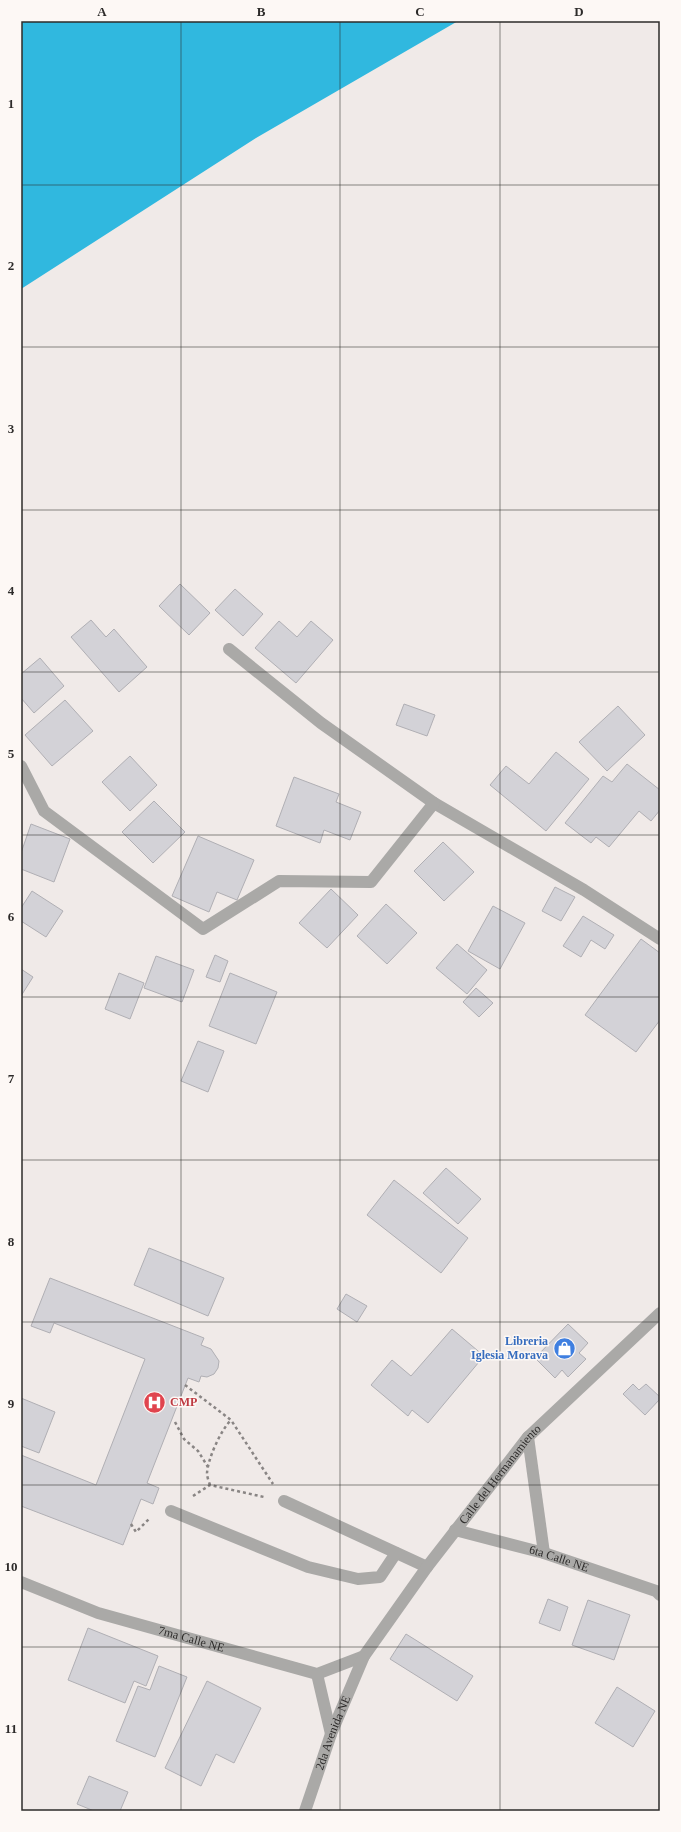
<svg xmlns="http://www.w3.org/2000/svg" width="681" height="1832" viewBox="0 0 681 1832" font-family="Georgia,serif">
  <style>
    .water { fill: #30b8df }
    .building { fill: #d3d2d7; stroke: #b0afb4 }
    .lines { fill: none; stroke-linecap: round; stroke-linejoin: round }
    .path { stroke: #898584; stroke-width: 2.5; stroke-dasharray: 3 3; stroke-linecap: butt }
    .lane { stroke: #aaa9a7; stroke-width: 12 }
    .street { stroke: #aaa9a7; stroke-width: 12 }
    .grid { fill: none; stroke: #2d2b2a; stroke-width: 1; stroke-opacity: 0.55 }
    .labels { text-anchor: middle; stroke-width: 3; stroke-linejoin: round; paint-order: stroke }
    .shop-label { font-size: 12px; font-weight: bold; fill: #366cbe; stroke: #fdf8f5; text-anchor: end }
    .health-label { font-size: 12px; font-weight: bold; fill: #be3a42; stroke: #fdf8f5; text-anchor: start }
    .street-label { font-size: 12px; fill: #2d2b2a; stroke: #fdf8f5 }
    .neatline { fill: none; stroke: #2d2b2a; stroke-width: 1.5 }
    .grid-label { font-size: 13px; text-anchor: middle; font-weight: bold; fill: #2d2b2a }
  </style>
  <rect width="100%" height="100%" fill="#f0eae8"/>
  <polygon class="water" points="21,21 458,21 256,138 21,289"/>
  <g class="building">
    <polygon points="180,584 210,613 189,635 159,606"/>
    <polygon points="235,589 263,614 243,636 215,610"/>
    <polygon points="91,620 106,637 114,629 147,667 119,692 71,637"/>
    <polygon points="279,621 297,637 311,621 333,640 296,683 255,648"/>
    <polygon points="40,658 64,686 34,713 21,698 21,674"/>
    <polygon points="65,700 93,731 52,766 25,735"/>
    <polygon points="404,704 435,715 427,736 396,725"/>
    <polygon points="618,706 645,735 607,771 579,742"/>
    <polygon points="556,752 589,779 546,831 490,785 506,766 529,784"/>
    <polygon points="130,756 157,785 130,811 102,782"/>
    <polygon points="627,764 660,790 660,810 651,821 639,811 609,847 596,837 591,843 565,823 603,776 612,782"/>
    <polygon points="294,777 339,794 336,802 361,812 350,840 324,830 320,843 276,826"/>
    <polygon points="154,801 185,832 153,863 122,832"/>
    <polygon points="31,824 70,839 54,882 21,869 21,853"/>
    <polygon points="198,836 254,860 237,900 217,892 209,912 172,896"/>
    <polygon points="443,842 474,872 444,901 414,871"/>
    <polygon points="555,887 575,897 561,921 542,911"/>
    <polygon points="331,889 358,915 327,948 299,923"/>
    <polygon points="32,891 63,911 46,937 21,921 21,908"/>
    <polygon points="386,904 417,933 387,964 357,936"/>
    <polygon points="493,906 525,923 500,969 468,951"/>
    <polygon points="583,916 614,935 605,949 591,940 581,957 563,946"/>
    <polygon points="641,939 660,953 660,1020 636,1052 585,1015"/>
    <polygon points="457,944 487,970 467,994 436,968"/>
    <polygon points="215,955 228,961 220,982 206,977"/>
    <polygon points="156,956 194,970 182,1002 144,988"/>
    <polygon points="21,969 33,977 21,996"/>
    <polygon points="119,973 144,983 130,1019 105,1009"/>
    <polygon points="230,973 277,992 256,1044 209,1026"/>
    <polygon points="476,988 493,1003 479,1017 463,1002"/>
    <polygon points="198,1041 224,1051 208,1092 181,1081"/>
    <polygon points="446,1168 481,1199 458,1224 423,1193"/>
    <polygon points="394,1180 468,1238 441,1273 367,1215"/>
    <polygon points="149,1248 224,1278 208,1316 134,1285"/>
    <polygon points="50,1278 204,1338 201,1345 211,1349 219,1361 218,1368 214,1374 207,1377 201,1376 199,1382 188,1378 147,1483 159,1488 153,1504 141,1499 123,1545 21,1506 21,1455 96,1485 145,1359 54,1323 50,1333 31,1326"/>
    <polygon points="346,1294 367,1306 357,1322 337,1309"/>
    <polygon points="568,1324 588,1343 579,1353 586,1359 568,1377 562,1370 555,1378 535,1358"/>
    <polygon points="452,1329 484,1356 428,1423 412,1410 408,1416 371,1385 392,1360 411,1376"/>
    <polygon points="633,1384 639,1390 646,1384 660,1397 660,1399 645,1415 623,1394"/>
    <polygon points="21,1398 55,1412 39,1453 21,1446"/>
    <polygon points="548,1599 568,1607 560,1631 539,1623"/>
    <polygon points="588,1600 630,1615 614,1660 572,1645"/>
    <polygon points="88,1628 158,1656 146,1686 134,1681 125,1703 68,1680"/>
    <polygon points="406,1634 473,1676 457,1701 390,1659"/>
    <polygon points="159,1666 187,1677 155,1757 116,1741 138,1686 150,1690"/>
    <polygon points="207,1681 261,1708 234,1763 216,1754 201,1786 165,1768"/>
    <polygon points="617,1687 655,1711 633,1747 595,1723"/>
    <polygon points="89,1776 128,1792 120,1811 94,1811 77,1804"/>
  </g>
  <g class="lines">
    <g class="path">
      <polyline points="185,1385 231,1420 273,1484"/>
      <polyline points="175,1422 184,1439 198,1451 208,1467"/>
      <path d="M 210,1485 C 209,1482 207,1477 207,1473 C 208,1458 221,1430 231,1420"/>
      <polyline points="193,1496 210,1485 264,1497"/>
      <polyline points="131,1524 136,1532 150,1518"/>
    </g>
    <g class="lane">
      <polyline points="284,1501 427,1567"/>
      <polyline points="171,1511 308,1567 358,1579 380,1577 396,1553"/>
    </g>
    <g class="street">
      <polyline points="229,649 321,723 434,803 584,890 660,939"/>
      <polyline points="21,766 44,811 203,929 279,881 371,882 434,803"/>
      <polyline points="528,1437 544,1553"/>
      <path id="s1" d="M 455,1530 L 544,1553 L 656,1591 L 660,1595"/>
      <path id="s2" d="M 21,1582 L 98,1613 L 317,1674 L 364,1656"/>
      <polyline points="317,1674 331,1734"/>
      <path id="s3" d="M 305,1811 L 331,1734 L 364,1656 L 427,1567 L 528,1437 L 660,1313"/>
    </g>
  </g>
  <path class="grid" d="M 181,21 L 181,1811M 340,21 L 340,1811M 500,21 L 500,1811M 21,185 L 660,185M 21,347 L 660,347M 21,510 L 660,510M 21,672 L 660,672M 21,835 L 660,835M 21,997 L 660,997M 21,1160 L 660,1160M 21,1322 L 660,1322M 21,1485 L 660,1485M 21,1647 L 660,1647"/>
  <defs>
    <symbol id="shop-disc" viewBox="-11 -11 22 22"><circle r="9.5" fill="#3f7fe0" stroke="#fdf8f5"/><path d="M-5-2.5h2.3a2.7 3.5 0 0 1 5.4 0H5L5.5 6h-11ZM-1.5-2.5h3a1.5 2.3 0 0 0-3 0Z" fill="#fff"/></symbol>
    <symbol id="hospital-disc" viewBox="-11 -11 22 22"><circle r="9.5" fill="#e0444e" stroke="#fdf8f5"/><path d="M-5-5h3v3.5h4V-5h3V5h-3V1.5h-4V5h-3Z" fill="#fff"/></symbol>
  </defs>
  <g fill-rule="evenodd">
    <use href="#shop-disc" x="552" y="1336" width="25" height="25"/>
    <use href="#hospital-disc" x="142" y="1390" width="25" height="25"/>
  </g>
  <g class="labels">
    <g class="shop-label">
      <text x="548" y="1345">Libreria<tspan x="548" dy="14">Iglesia Morava</tspan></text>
    </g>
    <g class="health-label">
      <text x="170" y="1406">CMP</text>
    </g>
    <g class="street-label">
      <text dy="4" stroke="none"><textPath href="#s3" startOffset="393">Calle del Hermanamiento</textPath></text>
      <text dy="4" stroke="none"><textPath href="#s1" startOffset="108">6ta Calle NE</textPath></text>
      <text dy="4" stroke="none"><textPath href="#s2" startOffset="180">7ma Calle NE</textPath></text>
      <text dy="4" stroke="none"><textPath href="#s3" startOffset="83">2da Avenida NE</textPath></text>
    </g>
  </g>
  <rect width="681" height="1832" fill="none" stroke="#fdf8f5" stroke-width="44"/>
  <rect x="22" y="22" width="637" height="1788" class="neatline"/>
  <g class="grid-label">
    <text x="102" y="16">A</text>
    <text x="261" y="16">B</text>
    <text x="420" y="16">C</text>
    <text x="579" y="16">D</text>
    <text x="11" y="108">1</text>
    <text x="11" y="270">2</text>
    <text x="11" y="433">3</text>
    <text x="11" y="595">4</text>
    <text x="11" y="758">5</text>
    <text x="11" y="921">6</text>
    <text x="11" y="1083">7</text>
    <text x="11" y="1246">8</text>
    <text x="11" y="1408">9</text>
    <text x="11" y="1571">10</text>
    <text x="11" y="1733">11</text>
  </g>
</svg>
